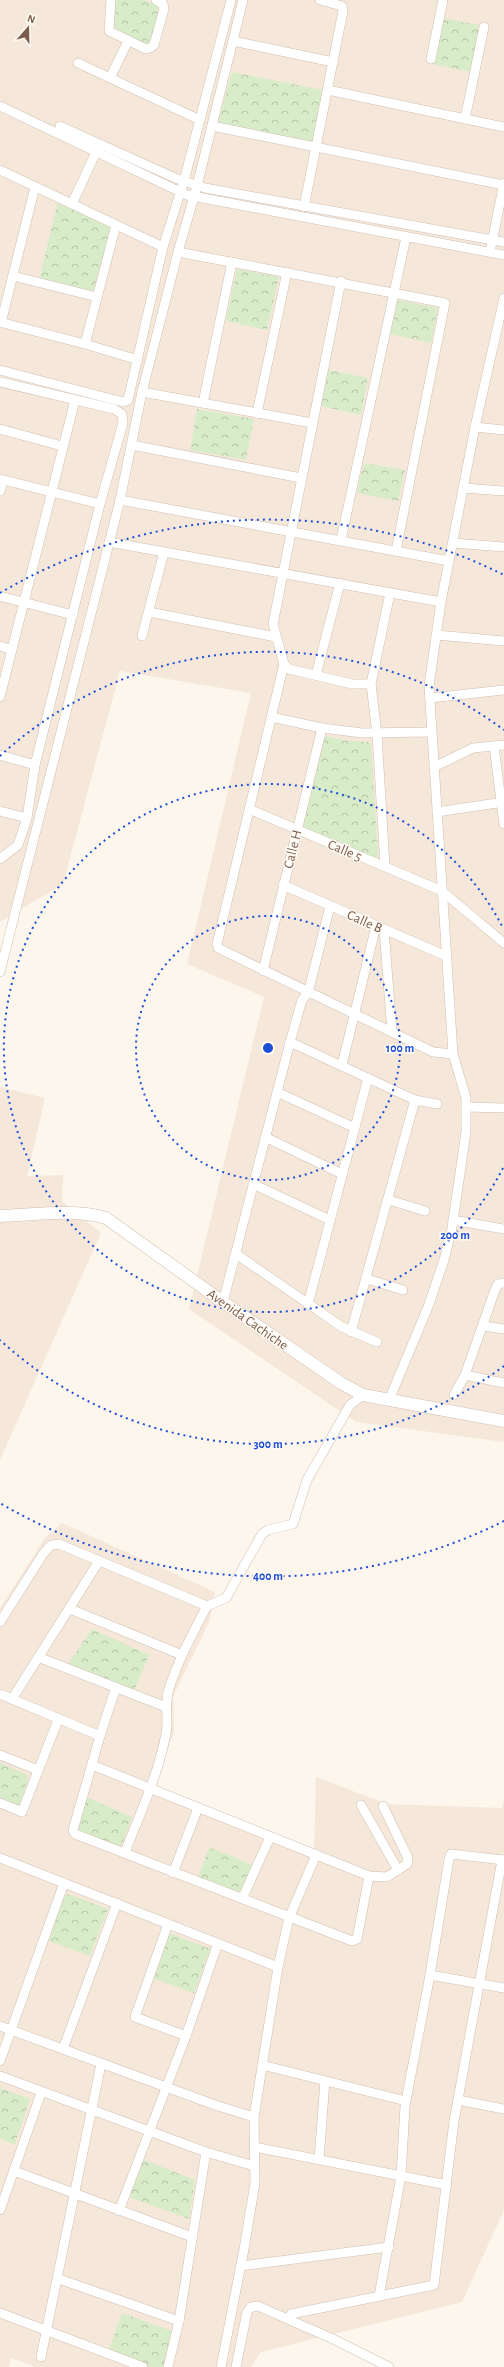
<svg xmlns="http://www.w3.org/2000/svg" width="504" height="2367" viewBox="0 0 504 2367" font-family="'Alegreya Sans',sans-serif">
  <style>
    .residential { fill: #f5e8da }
    .park { fill: url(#park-crowns) }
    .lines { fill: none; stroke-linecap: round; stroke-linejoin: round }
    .minor-casing { stroke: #d1beb0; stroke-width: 10 }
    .tertiary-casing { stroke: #d1beb0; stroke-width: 13 }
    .minor { stroke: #fff; stroke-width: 9 }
    .tertiary { stroke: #fff; stroke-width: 12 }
    .ring { fill: none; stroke: #1d4ed8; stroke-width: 2; stroke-dasharray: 2 4 }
    .labels { text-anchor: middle; stroke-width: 3; stroke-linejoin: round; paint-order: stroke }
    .street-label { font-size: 14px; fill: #7a5c4d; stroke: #fffaf3 }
    .centre { fill: #1d4ed8; stroke: #fffaf3; stroke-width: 2 }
    .ring-label { font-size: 12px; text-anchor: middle; font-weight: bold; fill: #1d4ed8; stroke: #fffaf3; stroke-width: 3; stroke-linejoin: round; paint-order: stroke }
  </style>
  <defs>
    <pattern id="park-crowns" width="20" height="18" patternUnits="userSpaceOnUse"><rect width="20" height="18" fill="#d8ecc9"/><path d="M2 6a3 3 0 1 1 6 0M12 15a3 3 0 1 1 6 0" fill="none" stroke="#b4c2a5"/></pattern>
  </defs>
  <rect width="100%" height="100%" fill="#fdf6ec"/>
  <g class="residential">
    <polygon points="0,0 504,0 504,1442 356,1422 189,1309 264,997 187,964 251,693 120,671 63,884 0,922"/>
    <polygon points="0,1087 45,1098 27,1176 63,1175 62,1201 101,1233 0,1460"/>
    <polygon points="62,1523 215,1592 209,1622 173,1697 174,1732 153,1786 314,1850 316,1777 387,1804 502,1808 504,1801 504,2210 462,2302 261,2352 251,2367 35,2367 11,2358 9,2367 0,2367 0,1608 45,1538"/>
  </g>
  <g class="park">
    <polygon points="115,0 143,0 158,5 159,9 151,42 148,45 113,28"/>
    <polygon points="443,18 479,25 471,72 432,64"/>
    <polygon points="232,72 323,90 314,143 218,123"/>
    <polygon points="58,201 111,227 93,293 39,280"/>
    <polygon points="237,269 279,277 267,330 226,321"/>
    <polygon points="398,300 438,308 431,343 390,334"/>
    <polygon points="328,370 368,378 361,415 321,406"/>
    <polygon points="197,409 254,419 246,460 190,450"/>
    <polygon points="364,463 405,470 398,501 357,493"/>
    <polygon points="326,736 348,741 369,742 371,745 378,855 376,860 303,828 303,822 322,740"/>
    <polygon points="92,1629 149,1655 132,1696 66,1667"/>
    <polygon points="0,1763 26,1774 28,1780 18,1810 0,1802"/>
    <polygon points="86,1797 132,1817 120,1849 75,1832"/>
    <polygon points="209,1847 253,1865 238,1897 197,1880"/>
    <polygon points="69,1894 108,1909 90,1956 49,1941 64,1896"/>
    <polygon points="172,1934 210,1949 194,1993 152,1978 168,1936"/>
    <polygon points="0,2088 30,2099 15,2144 0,2139"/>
    <polygon points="142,2159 195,2180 189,2219 129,2197"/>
    <polygon points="122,2313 172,2331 163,2367 145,2367 108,2352"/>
  </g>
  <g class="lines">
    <defs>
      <g id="minor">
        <polyline points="111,0 109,31 146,49 150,48 154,45 164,9 163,4 156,0"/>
        <polyline points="233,41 333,62"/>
        <polyline points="431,59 443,0"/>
        <polyline points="78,63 200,120"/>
        <polyline points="110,78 128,41"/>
        <polyline points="328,90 504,127"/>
        <polyline points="0,106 187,195 504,255"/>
        <polyline points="465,119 484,27"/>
        <polyline points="60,126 175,178 205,188 504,242"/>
        <polyline points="212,126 504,185"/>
        <polyline points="0,170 163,247"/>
        <polyline points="72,204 96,152"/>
        <polyline points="304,207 343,11 342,6 320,0"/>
        <polyline points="491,247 504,183"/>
        <polyline points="178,252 445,303 396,551"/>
        <polyline points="13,276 97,297"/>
        <polyline points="341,281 273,624 284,664 289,669 352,684 371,684"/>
        <polyline points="0,322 85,344 138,360"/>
        <polyline points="1,323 35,187"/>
        <polyline points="85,344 116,225"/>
        <polyline points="0,370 123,402 128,400 163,247 184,181 231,0"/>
        <polyline points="0,382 114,409 122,414 123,423 100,504 35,765 27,818 18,845 0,859"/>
        <polyline points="142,392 312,423"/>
        <polyline points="203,403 232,262"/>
        <polyline points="257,413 287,272"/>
        <polyline points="475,427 504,430"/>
        <polyline points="0,429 62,446"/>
        <polyline points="132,445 301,478"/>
        <polyline points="0,479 100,504"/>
        <polyline points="463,488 504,491"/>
        <polyline points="0,491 3,480"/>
        <polyline points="120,500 449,561"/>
        <polyline points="341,540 406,237"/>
        <polyline points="109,542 441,602"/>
        <polyline points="453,543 504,547"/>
        <polyline points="0,596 73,615"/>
        <polyline points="149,612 276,637"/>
        <polyline points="436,635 504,641"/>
        <polyline points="142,636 164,552"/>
        <polyline points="0,646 10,649"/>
        <polyline points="284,664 217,944 218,948 433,1052 453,1054"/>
        <polyline points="316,675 340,583"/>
        <polyline points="0,697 75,400"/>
        <polyline points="430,698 504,690"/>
        <polyline points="271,717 322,728 362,733 432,732"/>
        <polyline points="494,746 504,824"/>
        <polyline points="0,755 35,765"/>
        <polyline points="434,767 473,748 504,745"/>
        <polyline points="249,809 442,891 504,943"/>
        <polyline points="0,811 27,818"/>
        <polyline points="437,812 504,802"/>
        <polyline points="385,866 377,734 371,684 390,593"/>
        <polyline points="283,885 446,956"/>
        <polyline points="384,929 392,1032"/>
        <polyline points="263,971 322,728"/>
        <polyline points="0,972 120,500 142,392 178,252 197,186 243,0"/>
        <polyline points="290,1042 415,1100 437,1104"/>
        <polyline points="342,1065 376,926"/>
        <polyline points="277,1092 355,1128"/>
        <polyline points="466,1107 504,1108"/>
        <polyline points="265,1137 342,1174"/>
        <polyline points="253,1184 330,1220"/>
        <polyline points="389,1200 425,1211"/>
        <polyline points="453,1220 504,1229"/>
        <polyline points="236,1254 342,1327 377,1342"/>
        <polyline points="367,1279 403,1290"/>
        <polyline points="223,1302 290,1042 302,1000 308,993 330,906"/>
        <polyline points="308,1304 368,1078"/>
        <polyline points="484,1326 504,1329"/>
        <polyline points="351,1332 415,1100"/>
        <polyline points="465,1375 504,1383"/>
        <polyline points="454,1395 465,1375 495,1290 498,1284 504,1283"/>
        <polyline points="389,1400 428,1307 444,1260 452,1228 466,1132 466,1098 453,1054 429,686 441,602 475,427 504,298"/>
        <polyline points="70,1609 182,1655"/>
        <polyline points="0,1622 43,1554 51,1545 59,1544 207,1606"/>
        <polyline points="38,1657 166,1707"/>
        <polyline points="116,1687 100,1736 73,1830 75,1834 352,1941 357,1939 369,1876"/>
        <polyline points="0,1694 100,1736"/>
        <polyline points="12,1699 99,1561"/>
        <polyline points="0,1755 38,1770"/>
        <polyline points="92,1765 369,1876 387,1877 407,1864 408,1858 383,1806"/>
        <polyline points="0,1803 22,1812 58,1720"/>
        <polyline points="361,1805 398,1870"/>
        <path d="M 125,1852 C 140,1814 158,1775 166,1734 C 169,1719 164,1704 169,1689 C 178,1660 193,1633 207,1606 L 226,1598 L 262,1534 L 268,1530 L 293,1524 L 307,1480 L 350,1405 L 363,1395"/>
        <polyline points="0,1858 278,1967"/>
        <polyline points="173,1873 198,1808"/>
        <polyline points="242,1899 270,1837"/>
        <polyline points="168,1924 135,2017 186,2036"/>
        <polyline points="430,1975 504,1988"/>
        <polyline points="0,2026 215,2105 254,2117"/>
        <polyline points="63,2049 117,1903"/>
        <polyline points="0,2061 64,1883"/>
        <polyline points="262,2065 406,2101"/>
        <polyline points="0,2076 206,2152 254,2166"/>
        <polyline points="458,2100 504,2109"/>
        <polyline points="254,2147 447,2185"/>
        <polyline points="319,2159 325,2081"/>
        <polyline points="14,2171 192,2237"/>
        <polyline points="0,2210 41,2093"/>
        <polyline points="119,2211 186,2036 218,1943"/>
        <polyline points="241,2266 389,2247"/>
        <polyline points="59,2279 179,2321"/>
        <polyline points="379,2296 401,2176 405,2106 430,1975 449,1859 451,1854 504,1860"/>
        <polyline points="0,2313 143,2367"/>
        <polyline points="291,2314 434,2285 454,2121 502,1860"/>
        <polyline points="41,2357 101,2064"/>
        <polyline points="168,2367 179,2321 206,2152"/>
        <polyline points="221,2367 244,2249 255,2183 254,2117 278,1967 289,1918 316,1855"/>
        <polyline points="236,2367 247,2312 251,2307 258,2306 333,2339 389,2367"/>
      </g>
      <path id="tertiary" d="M 0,1216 C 34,1215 73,1208 106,1218 L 223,1302 L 341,1383 L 363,1395 L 504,1421"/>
    </defs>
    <use href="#minor" class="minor-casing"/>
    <use href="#tertiary" class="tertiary-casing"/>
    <use href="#minor" class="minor"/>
    <use href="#tertiary" class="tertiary"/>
  </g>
  <g class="ring">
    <circle cx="268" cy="1048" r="132"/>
    <path d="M503 1168A264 264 0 1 1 503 928"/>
    <path d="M504 1366A396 396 0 0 1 0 1340M0 756A396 396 0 0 1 504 730"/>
    <path d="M504 1521A528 528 0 0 1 0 1503M0 593A528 528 0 0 1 504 575"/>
  </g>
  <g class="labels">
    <g class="street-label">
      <text transform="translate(292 849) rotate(-76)" y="5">Calle H</text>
      <text transform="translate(345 850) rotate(23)" y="5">Calle 5</text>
      <text transform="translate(365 921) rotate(24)" y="5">Calle B</text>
      <text transform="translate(248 1319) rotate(35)" y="5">Avenida Cachiche</text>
    </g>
  </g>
  <circle cx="268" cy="1048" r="6" class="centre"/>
  <g class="ring-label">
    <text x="400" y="1052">100 m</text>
    <text x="455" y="1239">200 m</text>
    <text x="268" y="1448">300 m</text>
    <text x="268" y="1580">400 m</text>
  </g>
  <g transform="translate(28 28) rotate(20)" stroke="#fffaf3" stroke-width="3" paint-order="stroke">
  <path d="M0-3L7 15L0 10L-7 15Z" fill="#7a5c4d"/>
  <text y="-6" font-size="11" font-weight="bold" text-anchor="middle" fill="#7a5c4d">N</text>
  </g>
</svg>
